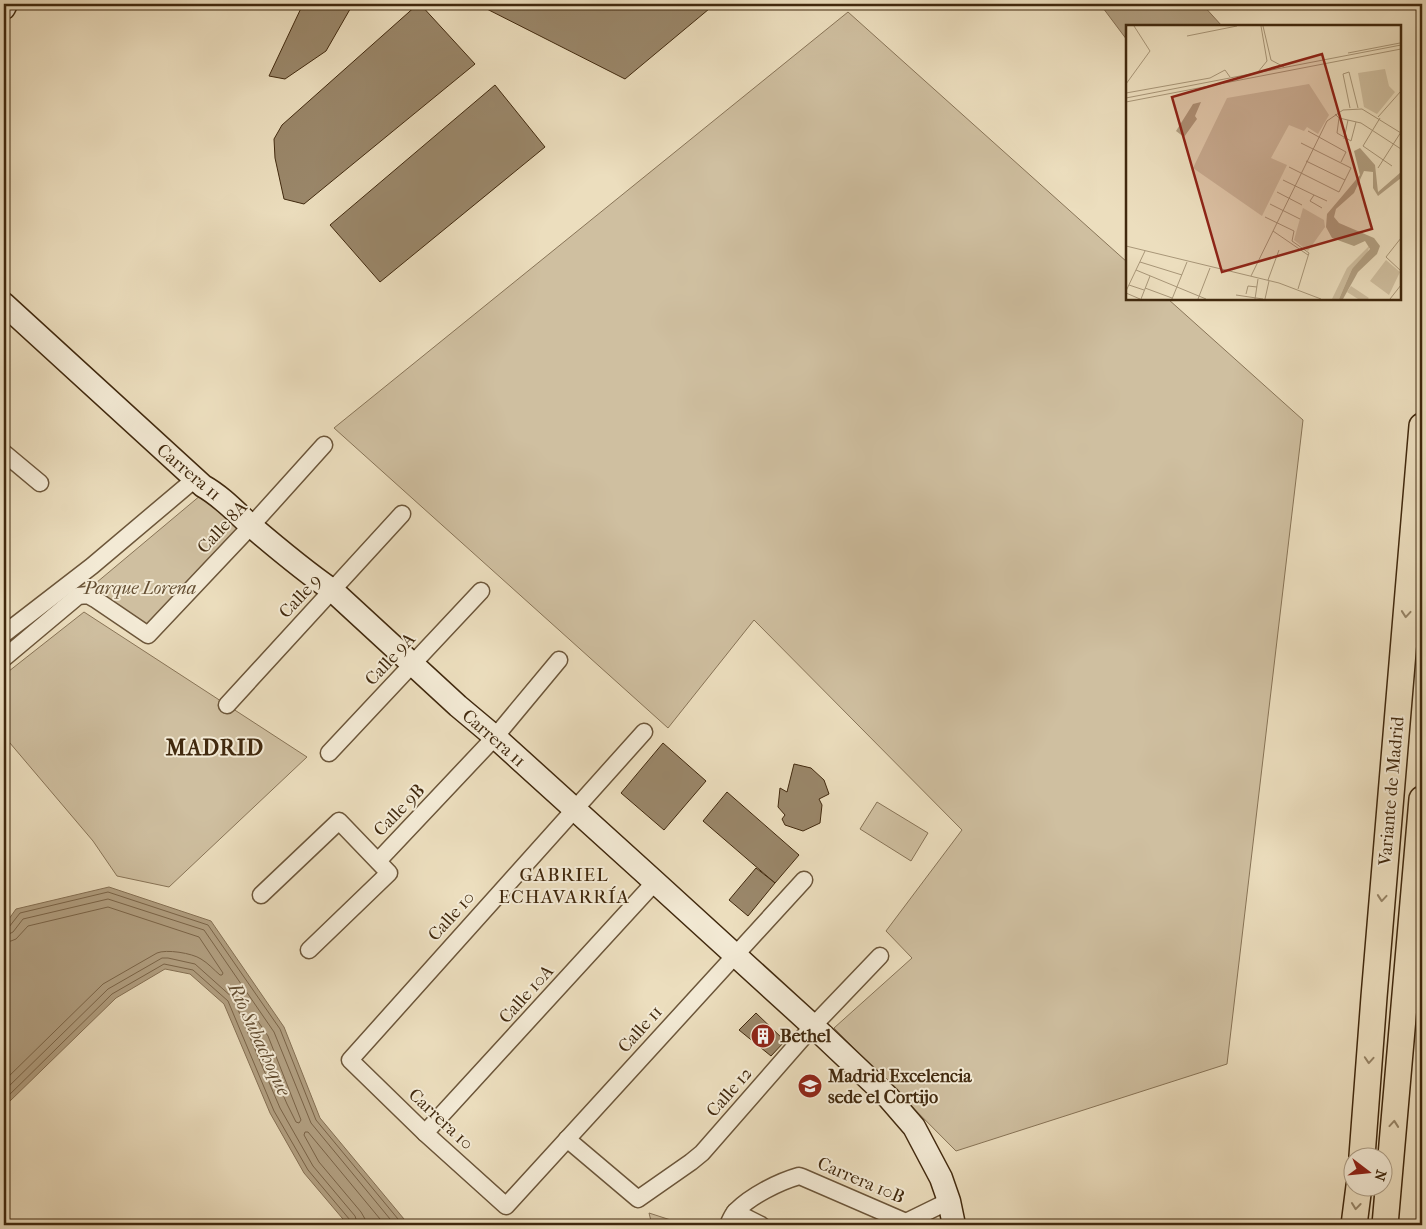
<svg xmlns="http://www.w3.org/2000/svg" width="1426" height="1229" viewBox="0 0 1426 1229" font-family="'IM FELL French Canon',serif">
  <style>
    .green { fill: #cfbfa0; stroke: #887457 }
    .water { fill: #b2a082; stroke: #857054 }
    .lines { fill: none; stroke-linecap: round; stroke-linejoin: round }
    .shore { stroke: #7a6448; stroke-width: 1 }
    .building { fill: #9a876a; stroke: #41290e }
    .street-casing { stroke: #6c563a; stroke-width: 19 }
    .secondary-casing { stroke: #41290e; stroke-width: 25 }
    .primary-casing { stroke: #41290e; stroke-width: 28 }
    .street { stroke: #f3ead5; stroke-width: 16 }
    .secondary { stroke: #f3ead5; stroke-width: 22 }
    .primary { stroke: #ecdebe; stroke-width: 25 }
    .oneway { stroke: #968466 }
    .labels { text-anchor: middle; stroke-width: 4; stroke-linejoin: round; paint-order: stroke }
    .street-label { font-size: 18px; fill: #41290e; stroke: #f3ead5 }
    .park-label { font-size: 18px; font-style: italic; fill: #644e32; stroke: #f3ead5 }
    .poi-label { font-size: 18px; font-weight: bold; fill: #41290e; stroke: #f3ead5; text-anchor: start }
    .neighbourhood-label { font-size: 19px; letter-spacing: 1px; fill: #41290e; stroke: #f3ead5 }
    .water-label { font-size: 19px; font-style: italic; fill: #634d31; stroke: #f3ead5 }
    .district-label { font-size: 22px; font-weight: bold; letter-spacing: 1px; fill: #41290e; stroke: #f3ead5 }
    .inset-road { fill: none; stroke: #a89678; stroke-width: 1 }
    .view { fill: #8f2418; fill-opacity: 0.15; stroke: #8f2418; stroke-width: 2.5 }
    .inset-edge { fill: none; stroke: #41290e; stroke-width: 2.5 }
  </style>
  <rect width="100%" height="100%" fill="#ecdebe"/>
  <filter id="stains"><feTurbulence type="fractalNoise" baseFrequency=".004" numOctaves="4"/><feColorMatrix values="0 0 0 0 .2 0 0 0 0 .09 0 0 0 0 .02 0 0 0 .5 -.17"/></filter>
  <radialGradient id="worn" r=".72"><stop offset=".6" stop-color="#630" stop-opacity="0"/><stop offset="1" stop-color="#630" stop-opacity=".3"/></radialGradient>
  <g class="green">
    <polygon points="848,12 1127,262 1127,299 1168,299 1303,420 1227,1064 956,1151 834,1028 912,958 886,931 962,830 754,620 668,728 334,428"/>
    <polygon points="201,495 237,528 143,630 90,588"/>
    <polygon points="84,612 307,757 169,887 117,876 93,841 4,736 4,675"/>
    <polygon points="877,802 928,833 911,861 860,829"/>
    <polygon points="649,1213 680,1223 685,1225 652,1225"/>
  </g>
  <g class="water">
    <polygon points="1110,4 1202,4 1222,26 1127,26 1127,40 1103,8"/>
    <polygon points="109,887 211,921 284,1027 320,1118 409,1225 348,1225 304,1173 270,1113 224,1004 190,974 165,969 116,998 9,1102 4,1109 4,926 16,909"/>
  </g>
  <g class="lines">
    <g class="shore">
      <polyline points="4,929 9,927 20,913 108,892 208,925 280,1029 316,1120 403,1225"/>
      <polyline points="4,935 9,934 13,932 23,919 108,899 204,930 274,1032 311,1123 395,1225"/>
      <path d="M 4,942 L 11,941 L 16,939 L 28,926 L 108,907 L 199,937 L 223,973 L 222,975 L 220,975 C 214,970 208,963 201,959 C 192,953 166,949 157,953 L 103,984 L 4,1081"/>
      <polygon points="254,1019 257,1020 268,1036 301,1120 299,1123 296,1122 287,1104 252,1023"/>
      <polyline points="4,1091 108,989 162,958 168,958 195,964 233,998 280,1108 313,1166 355,1216 358,1225"/>
      <polyline points="4,1100 112,994 164,964 193,970 228,1001 274,1111 308,1170 350,1220 351,1225"/>
      <polyline points="365,1225 365,1219 361,1212 319,1162 304,1135 305,1132 308,1132 385,1225"/>
    </g>
  </g>
  <g class="building">
    <polygon points="303,4 353,4 326,51 285,79 269,76"/>
    <polygon points="418,4 420,4 475,64 304,204 284,199 275,158 274,139 282,125"/>
    <polygon points="477,4 715,4 625,79"/>
    <polygon points="495,85 545,147 380,282 330,225"/>
    <polygon points="663,743 706,781 664,830 621,793"/>
    <polygon points="794,764 811,768 824,780 829,794 819,799 822,805 820,823 803,831 785,825 782,819 785,815 778,807 780,788 787,792"/>
    <polygon points="727,792 799,855 775,883 703,821"/>
    <polygon points="756,868 775,883 748,916 729,900"/>
    <polygon points="756,1013 785,1041 771,1056 739,1030"/>
  </g>
  <g class="lines">
    <defs>
      <g id="street">
        <polyline points="4,453 40,483"/>
        <polyline points="4,634 92,566 195,479"/>
        <polyline points="4,658 78,596 88,595 95,599 148,635 251,526 324,445"/>
        <polyline points="227,705 402,514"/>
        <polyline points="644,732 350,1060 425,1133 506,1206 804,880"/>
        <polyline points="329,753 481,591"/>
        <polyline points="378,861 495,737 559,660"/>
        <polyline points="261,895 339,821 389,873 309,950"/>
        <polyline points="425,1133 655,882"/>
        <polyline points="567,1139 638,1199 691,1162 702,1153 813,1026 880,956"/>
        <polyline points="735,1212 761,1225"/>
        <path d="M 728,1225 C 730,1221 732,1215 736,1211 C 751,1196 778,1182 799,1176 L 802,1177 L 906,1222"/>
        <polyline points="904,1225 906,1222 949,1201"/>
      </g>
      <g id="secondary">
        <polyline points="4,8 6,4"/>
        <path d="M 4,304 L 203,486 C 221,496 235,511 250,525 C 277,548 303,570 332,590 L 458,706 L 495,737 L 655,882 L 813,1026 L 888,1097 L 914,1127 L 941,1178 L 949,1201 L 954,1225"/>
      </g>
      <g id="primary">
        <polyline points="1362,1156 1374,997 1422,426"/>
        <polyline points="1354,1225 1359,1186"/>
        <polyline points="1385,1225 1422,799"/>
      </g>
    </defs>
    <use href="#street" class="street-casing"/>
    <use href="#secondary" class="secondary-casing"/>
    <use href="#primary" class="primary-casing"/>
    <use href="#street" class="street"/>
    <use href="#secondary" class="secondary"/>
    <use href="#primary" class="primary"/>
  </g>
  <defs><path id="oneway-chevron" d="M-2-3.5L2.5 0L-2 3.5" fill="none" stroke-width="1.6" stroke-linecap="round" stroke-linejoin="round" transform="scale(1.25)"/></defs>
  <g class="oneway">
    <use href="#oneway-chevron" transform="translate(1406 614) rotate(95)"/>
    <use href="#oneway-chevron" transform="translate(1382 898) rotate(95)"/>
    <use href="#oneway-chevron" transform="translate(1369 1060) rotate(94)"/>
    <use href="#oneway-chevron" transform="translate(1394 1124) rotate(-85)"/>
    <use href="#oneway-chevron" transform="translate(1356 1206) rotate(96)"/>
  </g>
  <defs>
    <symbol id="building-disc" viewBox="-11 -11 22 22"><circle r="9.5" fill="#8f2418" stroke="#f3ead5"/><path d="M-4-6H4V6H1V3H-1V6H-4ZM-2.5-4.3h1.7v1.8h-1.7ZM.8-4.3h1.7v1.8H.8ZM-2.5-1h1.7V.8h-1.7ZM.8-1h1.7V.8H.8Z" fill="#fff"/></symbol>
    <symbol id="school-disc" viewBox="-11 -11 22 22"><circle r="9.5" fill="#8f2418" stroke="#f3ead5"/><path d="M0-5L7-2L0 1L-7-2ZM-4 1L0 2.5L4 1V4Q0 6-4 4Z" fill="#fff"/></symbol>
  </defs>
  <g fill-rule="evenodd">
    <use href="#building-disc" x="749" y="1022" width="28" height="28"/>
    <use href="#school-disc" x="796" y="1072" width="28" height="28"/>
  </g>
  <g class="labels">
    <g class="street-label">
      <text transform="translate(189 472) rotate(40)" y="6">Carrera 11</text>
      <text transform="translate(222 527) rotate(-47)" y="6">Calle 8A</text>
      <text transform="translate(300 596) rotate(-47)" y="6">Calle 9</text>
      <text transform="translate(390 659) rotate(-47)" y="6">Calle 9A</text>
      <text transform="translate(494 738) rotate(41)" y="6">Carrera 11</text>
      <text transform="translate(1391 791) rotate(-85)" y="6">Variante de Madrid</text>
      <text transform="translate(399 810) rotate(-46)" y="6">Calle 9B</text>
      <text transform="translate(451 916) rotate(-48)" y="6">Calle 10</text>
      <text transform="translate(526 994) rotate(-48)" y="6">Calle 10A</text>
      <text transform="translate(640 1029) rotate(-48)" y="6">Calle 11</text>
      <text transform="translate(729 1092) rotate(-49)" y="6">Calle 12</text>
      <text transform="translate(441 1119) rotate(43)" y="6">Carrera 10</text>
      <text transform="translate(861 1180) rotate(23)" y="6">Carrera 10B</text>
    </g>
    <g class="park-label">
      <text x="140" y="594">Parque Lorena</text>
    </g>
    <g class="poi-label">
      <text x="780" y="1042">Bethel</text>
      <text x="828" y="1082">Madrid Excelencia<tspan x="828" dy="21">sede el Cortijo</tspan></text>
    </g>
    <g class="neighbourhood-label">
      <text x="564" y="881">GABRIEL<tspan x="564" dy="22">ECHAVARRÍA</tspan></text>
    </g>
    <g class="water-label">
      <text transform="translate(260 1039) rotate(65)" y="7">Río Subachoque</text>
    </g>
    <g class="district-label">
      <text x="215" y="755">MADRID</text>
    </g>
  </g>
  <g transform="translate(1126 25)">
    <rect width="275" height="275" fill="#ecdebe"/>
    <path d="M 259,44 L 263,61 L 269,67 L 251,89 L 238,82 L 232,48 ZM 183,59 L 203,90 L 192,109 L 181,102 L 178,106 L 163,100 L 145,133 L 161,140 L 136,191 L 67,143 L 101,73 ZM 177,183 L 198,195 L 199,202 L 182,226 L 168,215 ZM 244,220 L 240,232 L 226,244 L 213,274 L 206,274 L 221,243 ZM 260,235 L 274,247 L 263,270 L 244,256 ZM 225,261 L 243,273 L 242,274 L 232,274 L 221,267 Z" fill="#cfbfa0"/>
    <path d="M 75,77 L 69,91 L 71,94 L 58,112 L 50,106 L 67,79 ZM 234,123 L 249,140 L 252,167 L 275,147 L 275,153 L 252,171 L 247,163 L 247,147 L 238,146 L 228,168 L 210,184 L 208,192 L 213,198 L 248,213 L 254,221 L 251,229 L 232,247 L 217,274 L 213,274 L 226,244 L 244,224 L 239,216 L 228,221 L 206,213 L 200,202 L 201,189 L 234,150 L 228,126 Z" fill="#b2a082"/>
    <path class="inset-road" d="M 137,1 L 145,35 L 158,42M 61,11 L 111,1M 222,28 L 274,18M 132,47 L 141,36 L 135,1M 0,59 L 24,26 L 8,1M 0,68 L 84,53 L 99,45 L 104,52M 0,73 L 275,20M 0,77 L 275,24M 224,83 L 217,49 L 223,47 L 232,83M 209,89 L 213,93 L 235,98 L 275,124M 252,92 L 275,66M 213,93 L 211,108 L 225,116 L 230,97M 254,93 L 237,121 L 266,141M 182,106 L 220,127 L 215,137M 218,114 L 222,95M 180,136 L 219,155M 163,142 L 213,167 L 225,143 L 175,118M 252,143 L 275,107M 157,155 L 188,170M 151,167 L 176,180M 144,179 L 174,194M 196,183 L 184,176 L 188,170 L 201,176M 139,192 L 168,206 L 166,216 L 183,228 L 172,264M 147,206 L 182,230M 275,213 L 260,232 L 275,246M 0,221 L 153,258 L 195,274M 14,237 L 56,250M 10,245 L 80,274M 125,251 L 201,96 L 217,85 L 236,84 L 275,108M 142,255 L 153,225M 3,260 L 18,265M 19,263 L 46,273M 0,266 L 19,226M 0,268 L 14,274M 120,269 L 122,261 L 131,262M 110,270 L 137,274M 15,274 L 24,251M 46,274 L 61,237M 72,274 L 84,243M 129,274 L 132,254M 139,274 L 143,256M 264,274 L 275,260"/>
    <path class="view" d="M 196,29 L 246,204 L 96,247 L 46,72 Z"/>
    <rect width="275" height="275" class="inset-edge"/>
  </g>
  <rect width="1426" height="1229" fill="none" stroke="#ecdebe" stroke-width="20"/>
  <rect x="5" y="5" width="1416" height="1219" fill="none" stroke="#41290e" stroke-width="2.5"/>
  <rect x="10" y="10" width="1406" height="1209" fill="none" stroke="#41290e"/>
  <g transform="translate(1368 1172) rotate(106)"><circle r="24" fill="#f3ead5" stroke="#ac9d85"/>
  <path d="M0-4L9 19L0 12L-9 19Z" fill="#8f2418"/>
  <text y="-8" font-size="14" font-weight="bold" text-anchor="middle" fill="#41290e">N</text>
  </g>
  <rect width="100%" height="100%" filter="url(#stains)"/>
  <rect width="100%" height="100%" fill="url(#worn)"/>
</svg>
